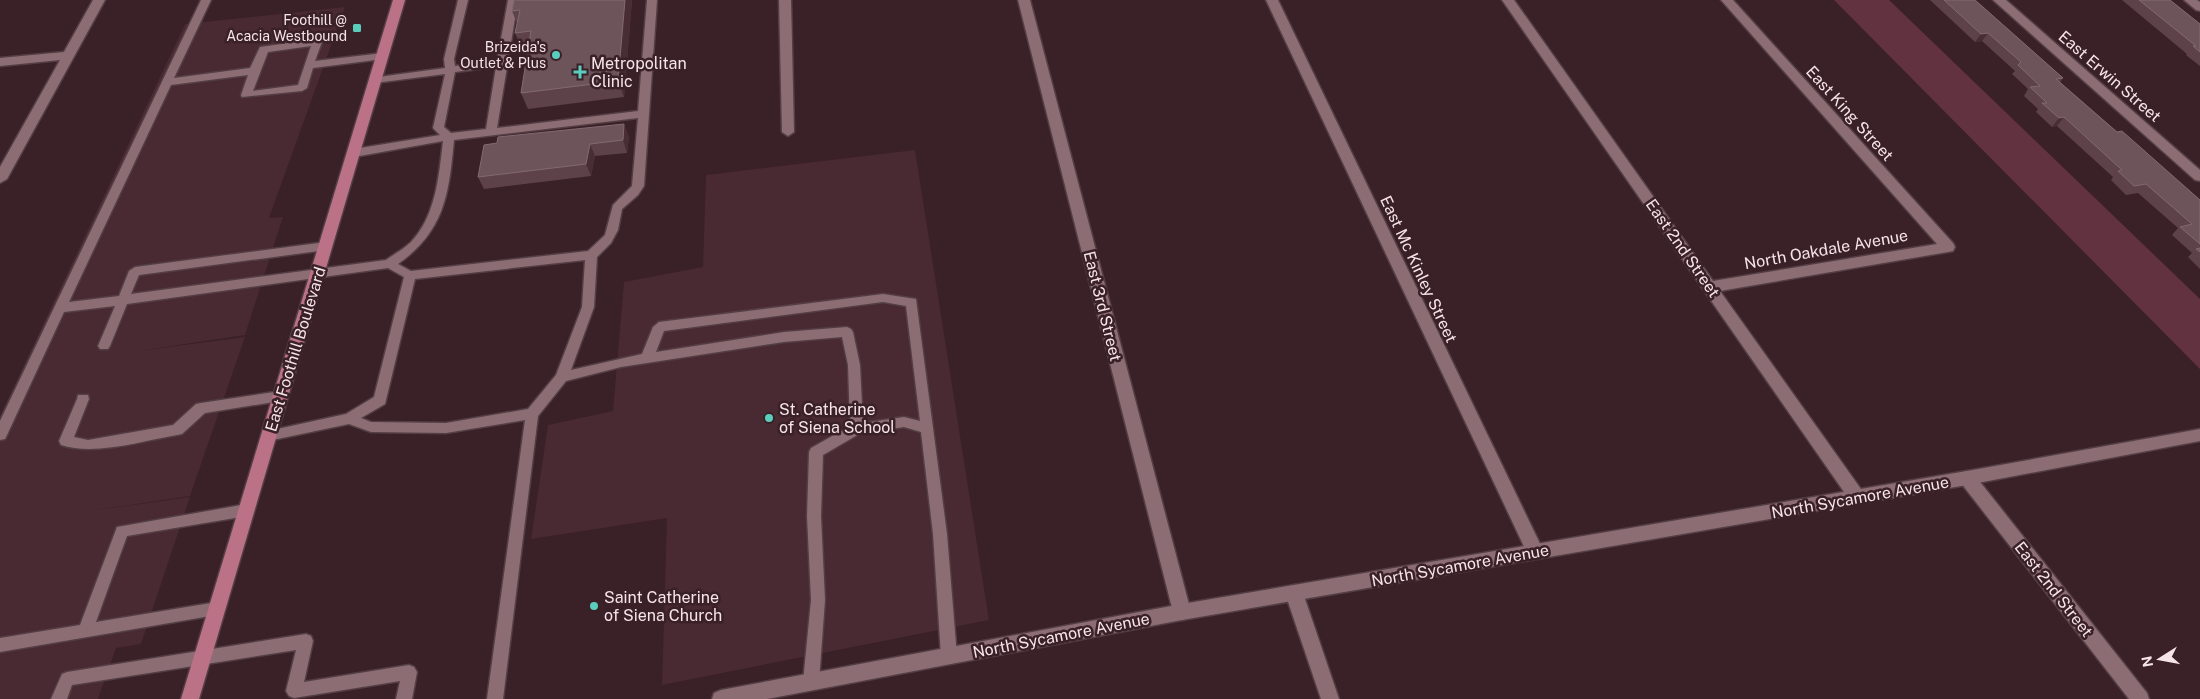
<svg xmlns="http://www.w3.org/2000/svg" width="2200" height="699" viewBox="0 0 2200 699" font-family="'Public Sans',sans-serif">
  <style>
    .built { fill: #492932 }
    .green { fill: #633240 }
    .lines { fill: none; stroke-linecap: round; stroke-linejoin: round }
    .lane-casing { stroke: #533e44; stroke-width: 3 }
    .street-casing { stroke: #533e44; stroke-width: 3 }
    .secondary-casing { stroke: #533e44; stroke-width: 3 }
    .primary-casing { stroke: #533e44; stroke-width: 3 }
    .lane { fill: #8c6d74; fill-rule: evenodd }
    .street { fill: #8c6d74; fill-rule: evenodd }
    .secondary { fill: #8c6d74; fill-rule: evenodd }
    .primary { fill: #bb7287; fill-rule: evenodd }
    .wall { fill: #5d4249 }
    .shaded-wall { fill: #482d34 }
    .building { fill: #6d545a; stroke: #826a70 }
    .poi-dot { fill: #5acebd; stroke: #3a2027; stroke-width: 2 }
    .labels { text-anchor: middle; stroke-width: 5; stroke-linejoin: round; paint-order: stroke }
    .far-poi-label { font-size: 14px; fill: #f6e4e8; stroke: #3a2027; text-anchor: end }
    .poi-label { font-size: 16px; fill: #f6e4e8; stroke: #3a2027; text-anchor: start }
    .street-label { font-size: 16px; fill: #f6e4e8; stroke: #3a2027 }
  </style>
  <rect width="100%" height="100%" fill="#3a2027"/>
  <g class="built">
    <polygon points="345,7 269,218 283,217 245,335 138,351 245,337 190,496 90,511 190,497 141,644 116,648 98,699 0,699 0,416 185,24"/>
    <polygon points="915,150 989,620 662,685 667,518 531,539 548,425 613,411 624,282 703,267 706,175"/>
  </g>
  <polygon class="green" points="1834,0 1889,0 2200,299 2200,369"/>
  <g class="lines">
    <defs>
      <g id="lane">
        <path d="M 201,0 L 211,0 L 174,78 L 250,68 L 260,47 L 317,39 L 322,42 L 315,61 L 383,53 L 388,56 L 383,59 L 313,68 L 307,88 L 302,91 L 242,97 L 241,95 L 248,75 L 171,85 L 69,302 L 119,296 L 129,271 L 135,267 L 326,242 L 332,246 L 326,250 L 139,275 L 131,294 L 386,260 C 394,254 404,249 411,242 C 436,216 439,175 443,141 L 354,157 L 349,153 L 354,149 L 440,135 L 433,128 L 445,74 L 375,83 L 370,80 L 371,78 L 445,68 L 444,59 L 458,0 L 468,0 L 454,59 L 455,66 L 497,61 L 508,0 L 518,0 L 497,128 L 638,111 L 647,0 L 657,0 L 644,186 L 638,195 L 622,209 L 618,230 L 611,243 L 597,257 L 594,307 L 571,370 L 642,354 L 653,327 L 659,322 L 883,294 L 916,299 L 947,534 L 957,656 L 954,661 L 949,663 L 944,661 L 941,656 L 933,534 L 921,432 L 904,427 L 859,434 L 823,455 L 821,516 L 825,600 L 819,682 L 816,687 L 811,689 L 806,687 L 803,682 L 811,600 L 807,516 L 809,452 L 811,448 L 850,426 L 848,365 L 842,337 L 784,342 L 621,367 L 566,381 L 538,416 L 503,699 L 487,699 L 525,420 L 446,433 L 371,432 L 349,424 L 268,441 L 263,440 L 261,436 L 263,432 L 268,431 L 346,414 L 374,397 L 404,277 L 388,268 L 127,304 L 110,346 L 108,349 L 100,349 L 98,346 L 115,306 L 64,312 L 7,435 L 5,439 L 0,440 L 0,421 ZM 311,46 L 298,85 L 253,91 L 268,52 ZM 496,67 L 486,129 L 451,133 L 444,127 L 455,72 ZM 638,118 L 632,186 L 613,205 L 605,235 L 588,251 L 411,271 L 398,264 C 445,231 449,193 454,140 ZM 585,260 L 582,307 L 556,375 L 528,409 L 446,423 L 371,422 L 361,418 L 385,404 L 386,400 L 415,279 ZM 883,302 L 906,306 L 920,421 L 904,417 L 863,423 L 860,365 L 853,332 L 851,329 L 847,327 L 784,332 L 656,352 L 664,331 Z"/>
        <path d="M 281,391 L 286,392 L 287,396 L 286,400 L 205,413 L 182,434 L 177,435 C 142,441 95,456 61,445 L 59,441 L 77,399 L 78,395 L 88,395 L 89,399 L 74,437 L 88,440 L 173,425 L 196,404 L 201,403 Z"/>
        <polygon points="247,504 252,506 254,510 252,514 247,516 127,536 96,622 217,602 222,604 224,609 222,614 0,652 0,638 80,625 117,527"/>
        <polygon points="306,634 311,636 313,641 304,682 409,665 414,667 417,672 412,699 396,699 400,681 294,698 289,696 286,691 296,650 72,685 67,699 51,699 62,674 67,672"/>
      </g>
      <g id="street">
        <polygon points="93,0 105,0 7,179 0,183 0,167 60,60 0,66 0,58 64,52"/>
        <polygon points="779,0 791,0 794,132 788,136 782,132"/>
        <polygon points="1018,0 1030,0 1191,612 1188,618 1182,620 1176,618 1173,612"/>
        <polygon points="1266,0 1278,0 1544,552 1541,557 1535,559 1529,557"/>
        <polygon points="1502,0 1514,0 1713,281 1937,244 1721,0 1733,0 1953,243 1955,247 1953,251 1948,252 1720,291 1863,492 1865,497 1863,502 1857,504 1851,502"/>
        <polygon points="1993,0 2006,0 2200,170 2200,181 2195,180"/>
        <polygon points="2184,0 2197,0 2200,2 2200,11 2196,10"/>
        <polygon points="1967,471 1973,473 2147,693 2149,699 2129,699 1961,483 1959,478 1961,473"/>
        <polygon points="1294,585 1300,587 1303,593 1339,699 1321,699 1285,593 1288,587"/>
      </g>
      <polygon id="secondary" points="2200,429 2200,441 1967,485 1182,620 767,699 712,699 714,693 721,690 1182,604 1967,471"/>
      <polygon id="primary" points="393,0 405,0 199,699 181,699"/>
    </defs>
    <use href="#lane" class="lane-casing"/>
    <use href="#street" class="street-casing"/>
    <use href="#secondary" class="secondary-casing"/>
    <use href="#primary" class="primary-casing"/>
    <use href="#lane" class="lane"/>
    <use href="#street" class="street"/>
    <use href="#secondary" class="secondary"/>
    <use href="#primary" class="primary"/>
  </g>
  <g class="wall">
    <polygon points="632,0 624,97 528,109 521,93 528,48 522,49 515,33 517,23 512,11"/>
    <polygon points="1930,0 1975,0 2063,78 2060,82 2117,132 2200,200 2200,269 2188,257 2192,253 2172,235 2178,228 2138,193 2126,195 2111,180 2113,177 2057,126 2052,127 2036,112 2038,109 2024,96 2028,89 2012,74 2015,71 1982,41 1975,42"/>
    <polygon points="2122,0 2170,0 2200,24 2200,66 2186,55 2187,54"/>
    <polygon points="629,136 627,153 595,156 591,176 484,189 478,177 484,145"/>
  </g>
  <g class="shaded-wall">
    <polygon points="625,0 632,0 624,97 618,81"/>
    <polygon points="1988,33 1982,41 1975,42 1981,34"/>
    <polygon points="2064,117 2057,126 2052,127 2059,118"/>
    <polygon points="624,124 629,136 627,153 623,140"/>
    <polygon points="590,144 595,156 591,176 586,164"/>
  </g>
  <g class="building">
    <polygon points="514,0 625,0 618,81 521,93 531,31 515,33 520,10 512,11"/>
    <polygon points="1944,0 1975,0 2063,78 2056,79 2117,132 2122,131 2200,200 2200,244 2180,227 2192,224 2146,184 2134,186 2118,171 2122,170 2064,117 2059,118 2042,103 2047,103 2030,87 2040,86 2018,65 2021,62 1988,33 1981,34"/>
    <polygon points="2139,0 2170,0 2200,24 2200,52 2193,46 2196,46"/>
    <polygon points="624,124 623,140 590,144 586,164 478,177 484,145 497,143 498,137"/>
    <polygon points="2200,248 2200,252 2196,249"/>
  </g>
  <g class="poi-dot">
    <rect x="352" y="23" width="10" height="10" rx="2.5"/>
    <circle cx="556" cy="55" r="5"/>
    <path d="M577.5 64.5h5v5h5v5h-5v5h-5v-5h-5v-5h5z"/>
    <circle cx="769" cy="418" r="5"/>
    <circle cx="594" cy="606" r="5"/>
  </g>
  <g class="labels">
    <g class="far-poi-label">
      <text x="347" y="25">Foothill @<tspan x="347" dy="16">Acacia Westbound</tspan></text>
      <text x="546" y="52">Brizeida's<tspan x="546" dy="16">Outlet &amp; Plus</tspan></text>
    </g>
    <g class="poi-label">
      <text x="591" y="69">Metropolitan<tspan x="591" dy="18">Clinic</tspan></text>
      <text x="779" y="415">St. Catherine<tspan x="779" dy="18">of Siena School</tspan></text>
      <text x="604" y="603">Saint Catherine<tspan x="604" dy="18">of Siena Church</tspan></text>
    </g>
    <g class="street-label">
      <text transform="translate(2110 76) rotate(41)" y="6">East Erwin Street</text>
      <text transform="translate(1850 113) rotate(48)" y="6">East King Street</text>
      <text transform="translate(1683 248) rotate(55)" y="6">East 2nd Street</text>
      <text transform="translate(1826 249) rotate(-10)" y="6">North Oakdale Avenue</text>
      <text transform="translate(1419 269) rotate(65)" y="6">East Mc Kinley Street</text>
      <text transform="translate(1103 306) rotate(76)" y="6">East 3rd Street</text>
      <text transform="translate(295 349) rotate(-73)" y="6">East Foothill Boulevard</text>
      <text transform="translate(1860 497) rotate(-10)" y="6">North Sycamore Avenue</text>
      <text transform="translate(1460 565) rotate(-10)" y="6">North Sycamore Avenue</text>
      <text transform="translate(2054 589) rotate(52)" y="6">East 2nd Street</text>
      <text transform="translate(1061 635) rotate(-11)" y="6">North Sycamore Avenue</text>
    </g>
  </g>
  <g transform="translate(2160 659) rotate(259)" stroke="#3a2027" stroke-width="4" paint-order="stroke">
  <path d="M0-4L9 19L0 12L-9 19Z" fill="#f6e4e8"/>
  <text y="-8" font-size="14" font-weight="bold" text-anchor="middle" fill="#f6e4e8">N</text>
  </g>
</svg>
